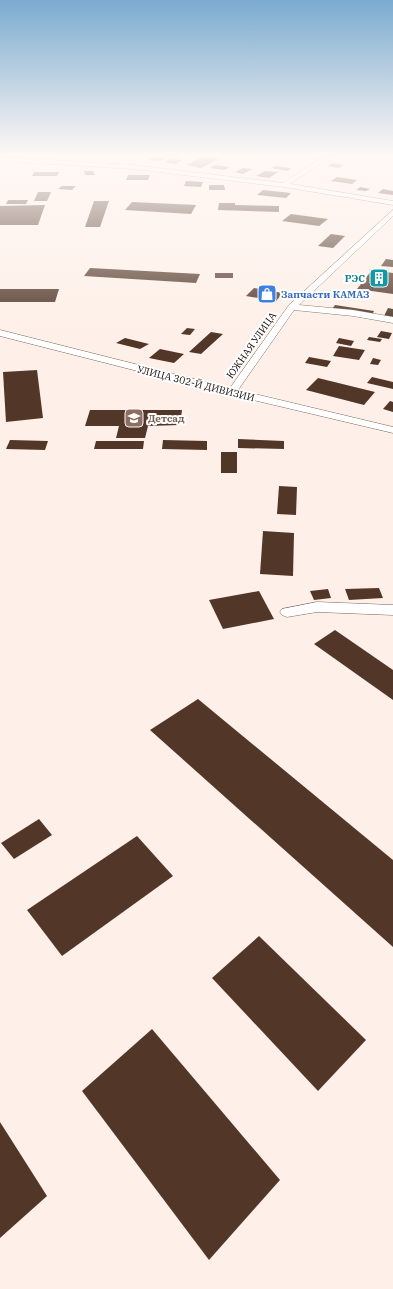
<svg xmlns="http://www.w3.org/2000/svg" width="393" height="1289" viewBox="0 0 393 1289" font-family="'IBM Plex Serif',serif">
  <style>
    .building { fill: #523729 }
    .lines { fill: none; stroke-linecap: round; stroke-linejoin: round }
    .minor-casing { stroke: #7a655a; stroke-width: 1 }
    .minor { fill: #fff; fill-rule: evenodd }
    .labels { text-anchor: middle; stroke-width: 4; stroke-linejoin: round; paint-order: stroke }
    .far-culture-label { font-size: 10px; font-weight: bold; fill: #0d838f; stroke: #fff; text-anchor: end }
    .far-shop-label { font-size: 10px; font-weight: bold; fill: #366cbe; stroke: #fff; text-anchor: start }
    .far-street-label { font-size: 10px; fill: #160e0a; stroke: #fff }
    .far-education-label { font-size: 10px; font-weight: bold; fill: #785e54; stroke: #fff; text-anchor: start }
  </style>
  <rect width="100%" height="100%" fill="#fef0e8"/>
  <g class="building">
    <polygon points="204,156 220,158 201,168 186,165"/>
    <polygon points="155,157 166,158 159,161 148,160"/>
    <polygon points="172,158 183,160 175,164 164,162"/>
    <polygon points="333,163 344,165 339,168 328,166"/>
    <polygon points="215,165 230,167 225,170 210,168"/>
    <polygon points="275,166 291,168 288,171 271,168"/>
    <polygon points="243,168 252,169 243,174 235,172"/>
    <polygon points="84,171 93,171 95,175 85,175"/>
    <polygon points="265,171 278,172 269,178 256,176"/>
    <polygon points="34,172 59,172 57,176 32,176"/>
    <polygon points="128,175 150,175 148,180 126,180"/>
    <polygon points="337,177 357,180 352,184 331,181"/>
    <polygon points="186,181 203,182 201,187 184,186"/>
    <polygon points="209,185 224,185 225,190 209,190"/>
    <polygon points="62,186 76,186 72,190 58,189"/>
    <polygon points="360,187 370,189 366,191 356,190"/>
    <polygon points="383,189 393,191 393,195 378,193"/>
    <polygon points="263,190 291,193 286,198 257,195"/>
    <polygon points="38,192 51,192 47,201 34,201"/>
    <polygon points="8,200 28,200 26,204 6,204"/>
    <polygon points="94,201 109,201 100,227 85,227"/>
    <polygon points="132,202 196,205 191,214 125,210"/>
    <polygon points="219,203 235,203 235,205 279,206 279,212 218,210"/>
    <polygon points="45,205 38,225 0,225 0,206"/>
    <polygon points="291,214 328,219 319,226 282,221"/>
    <polygon points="331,234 345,236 333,248 318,246"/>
    <polygon points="386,259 393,260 393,267 381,266"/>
    <polygon points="90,268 200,274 196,283 84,276"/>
    <polygon points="372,270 393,273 393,294 357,289"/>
    <rect x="215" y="273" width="18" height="5"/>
    <polygon points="254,288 283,293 276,301 246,296"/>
    <polygon points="0,289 59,289 55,302 0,302"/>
    <polygon points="335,305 374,311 372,315 332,309"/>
    <polygon points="388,308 393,309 393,317 384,316"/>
    <polygon points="187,328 195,329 190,335 181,334"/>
    <polygon points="381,331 392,333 389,339 377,337"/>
    <polygon points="211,332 223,334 201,354 189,352"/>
    <polygon points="369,337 382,339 380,342 367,340"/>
    <polygon points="125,338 149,344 140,349 116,343"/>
    <polygon points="339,338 354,341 351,346 336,343"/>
    <polygon points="339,346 365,350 359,360 333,356"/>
    <polygon points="160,349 184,354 174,363 149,358"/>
    <polygon points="309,357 331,361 327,367 305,363"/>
    <polygon points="373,358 381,360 378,365 370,364"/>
    <polygon points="37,370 43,418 6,422 3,372"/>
    <polygon points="372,377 393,382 393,389 367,383"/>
    <polygon points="318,378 375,392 364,405 306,390"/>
    <polygon points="390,401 393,402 393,412 383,409"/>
    <polygon points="90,410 182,410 180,425 148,426 145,438 116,438 119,426 85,426"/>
    <polygon points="238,439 284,441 284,449 238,448"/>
    <polygon points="10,440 48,441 45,450 6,449"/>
    <polygon points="163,440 207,441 207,450 162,449"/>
    <polygon points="96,441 144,441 143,449 94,449"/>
    <rect x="221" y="452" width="16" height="21"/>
    <polygon points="279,486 297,487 296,515 277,514"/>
    <polygon points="263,531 294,533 293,576 260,574"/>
    <polygon points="379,588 383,598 349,600 345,589"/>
    <polygon points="328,589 331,598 314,600 310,591"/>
    <polygon points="259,591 274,619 223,629 209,600"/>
    <polygon points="335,630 393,670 393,700 314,644"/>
    <polygon points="198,699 393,860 393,947 150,730"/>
    <polygon points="39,819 52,835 14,859 1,843"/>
    <polygon points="137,836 173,876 62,956 27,910"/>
    <polygon points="259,936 366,1040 318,1091 212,978"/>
    <polygon points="152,1029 280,1180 209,1260 82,1091"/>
    <polygon points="0,1122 47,1196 0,1238"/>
  </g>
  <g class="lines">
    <defs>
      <g id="minor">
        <polygon points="324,156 331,156 290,184 393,201 393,205 284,187 133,169 0,161 0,157 133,165 283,183"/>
        <polygon points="393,210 393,216 299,305 353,310 393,317 393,323 353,316 294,310 238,390 393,427 393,433 232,395 0,336 0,330 230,388 289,305"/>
        <polygon points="317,602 393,605 393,615 317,612 287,617 282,615 280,612 282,609"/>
      </g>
    </defs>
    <use href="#minor" class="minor-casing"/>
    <use href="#minor" class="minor"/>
  </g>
  <linearGradient id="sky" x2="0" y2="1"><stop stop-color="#7babcf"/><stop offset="0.46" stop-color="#fff8f5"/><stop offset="1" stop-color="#fff8f5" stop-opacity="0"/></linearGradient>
  <rect width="393" height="336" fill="url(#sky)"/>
  <defs>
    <symbol id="building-square" viewBox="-11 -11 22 22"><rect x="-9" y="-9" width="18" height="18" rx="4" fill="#0f9aa8" stroke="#fff"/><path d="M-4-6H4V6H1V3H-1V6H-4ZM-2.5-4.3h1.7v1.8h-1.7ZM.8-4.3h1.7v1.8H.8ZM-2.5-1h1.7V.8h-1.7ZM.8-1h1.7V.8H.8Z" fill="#fff"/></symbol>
    <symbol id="shop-square" viewBox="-11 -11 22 22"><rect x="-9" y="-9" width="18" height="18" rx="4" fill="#3f7fe0" stroke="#fff"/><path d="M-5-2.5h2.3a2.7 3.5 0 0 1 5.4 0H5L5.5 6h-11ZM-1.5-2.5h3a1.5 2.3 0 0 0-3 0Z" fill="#fff"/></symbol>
    <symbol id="school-square" viewBox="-11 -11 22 22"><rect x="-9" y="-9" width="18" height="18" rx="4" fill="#8d6e63" stroke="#fff"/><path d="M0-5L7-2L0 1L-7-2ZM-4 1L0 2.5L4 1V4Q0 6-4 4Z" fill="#fff"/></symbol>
  </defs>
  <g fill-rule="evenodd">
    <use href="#building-square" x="368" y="267" width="22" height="22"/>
    <use href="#shop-square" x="256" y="283" width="22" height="22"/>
    <use href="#school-square" x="123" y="407" width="22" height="22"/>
  </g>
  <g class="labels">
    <g class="far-culture-label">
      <text x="365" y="282">РЭС</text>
    </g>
    <g class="far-shop-label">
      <text x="281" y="298">Запчасти КАМАЗ</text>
    </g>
    <g class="far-street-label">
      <text transform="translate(251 345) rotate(-55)" y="4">ЮЖНАЯ УЛИЦА</text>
      <text transform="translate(196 383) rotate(14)" y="4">УЛИЦА 302-Й ДИВИЗИИ</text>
    </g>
    <g class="far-education-label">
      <text x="148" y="422">Детсад</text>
    </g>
  </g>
</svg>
